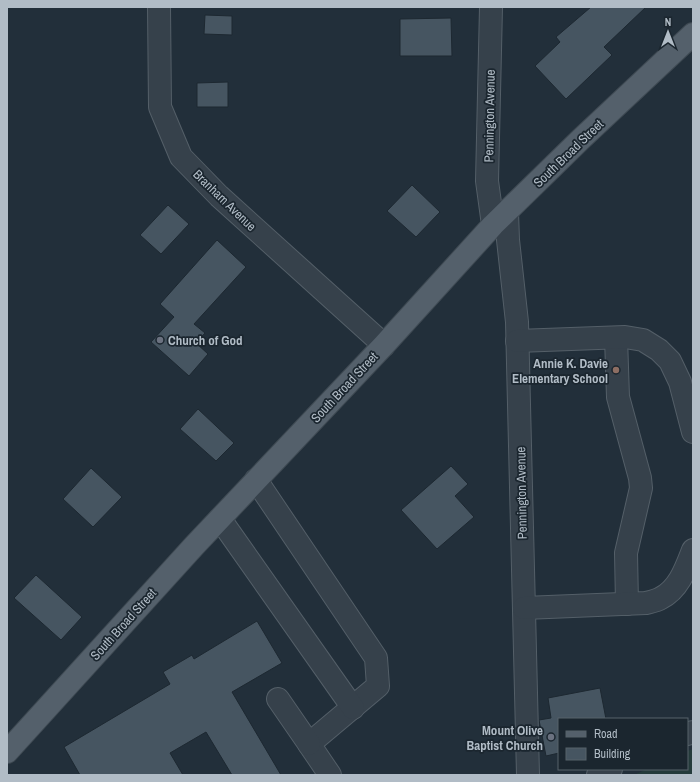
<svg xmlns="http://www.w3.org/2000/svg" width="700" height="782" viewBox="0 0 700 782" font-family="'Archivo Narrow',sans-serif">
  <style>
    .green { fill: #243b3b }
    .building { fill: #465561; stroke: #1d2831 }
    .lines { fill: none; stroke-linecap: round; stroke-linejoin: round }
    .minor-casing { stroke: #545f68; stroke-width: 24 }
    .major-casing { stroke: #3f4a53; stroke-width: 24 }
    .minor { stroke: #36414b; stroke-width: 22 }
    .major { stroke: #54606b; stroke-width: 22 }
    .worship-dot { fill: #6b7280; stroke: #1b262f; stroke-width: 1.5 }
    .education-dot { fill: #8d6e63; stroke: #1b262f; stroke-width: 1.5 }
    .labels { text-anchor: middle; stroke-width: 3.5; stroke-linejoin: round; paint-order: stroke }
    .street-label { font-size: 13px; fill: #b1bcc6; stroke: #1b262f }
    .poi-label { font-size: 13px; font-weight: bold; fill: #b1bcc6; stroke: #1b262f; text-anchor: end }
  </style>
  <rect width="100%" height="100%" fill="#222f3a"/>
  <polygon class="green" points="693,749 693,775 634,775 647,769 687,769 687,751"/>
  <g class="building">
    <polygon points="591,7 646,7 604,47 612,55 566,99 535,66 560,42 556,37"/>
    <polygon points="205,15 232,16 232,35 204,34"/>
    <polygon points="451,18 452,56 400,56 400,19"/>
    <polygon points="228,82 228,107 197,107 197,83"/>
    <polygon points="412,185 440,212 416,237 387,211"/>
    <polygon points="168,205 189,224 161,254 140,235"/>
    <polygon points="217,240 246,267 194,324 205,333 196,343 208,354 189,376 151,342 174,317 160,304"/>
    <polygon points="198,409 234,443 216,461 180,429"/>
    <polygon points="451,466 468,484 455,496 474,517 437,549 401,510"/>
    <polygon points="91,468 122,497 93,527 63,499"/>
    <polygon points="36,575 82,617 61,640 14,598"/>
    <polygon points="257,621 282,663 232,692 281,775 232,775 206,732 170,753 183,775 80,775 64,747 170,684 163,672 192,655 194,659"/>
    <polygon points="600,688 606,719 559,719 559,753 546,756 539,720 551,718 548,698"/>
  </g>
  <g class="lines">
    <defs>
      <g id="minor">
        <polyline points="159,7 160,107 181,157 219,196 384,345"/>
        <polyline points="491,7 487,181 493,225"/>
        <polyline points="507,212 508,240 517,322 528,775"/>
        <polyline points="616,338 618,397 640,478 641,488 626,553 627,604"/>
        <polyline points="517,341 625,337 643,340 659,350 670,361 680,382 693,432"/>
        <polyline points="256,480 376,658 378,686 309,744 330,775"/>
        <polyline points="220,519 353,708"/>
        <path d="M 524,608 L 646,603 C 650,602 656,601 661,598 C 679,589 686,568 693,550"/>
        <polyline points="278,699 309,744"/>
        <polyline points="687,734 693,732"/>
        <polyline points="598,775 611,769"/>
      </g>
      <polyline id="major" points="7,752 194,546 384,345 493,225 581,139 693,34"/>
    </defs>
    <use href="#minor" class="minor-casing"/>
    <use href="#major" class="major-casing"/>
    <use href="#minor" class="minor"/>
    <use href="#major" class="major"/>
  </g>
  <g class="worship-dot">
    <circle cx="160" cy="340" r="4"/>
    <circle cx="551" cy="737" r="4"/>
  </g>
  <circle class="education-dot" cx="616" cy="370" r="4"/>
  <g class="labels">
    <g class="street-label">
      <text transform="translate(489 116) rotate(-89)" y="5">Pennington Avenue</text>
      <text transform="translate(568 153) rotate(-44)" y="5">South Broad Street</text>
      <text transform="translate(225 200) rotate(44)" y="5">Branham Avenue</text>
      <text transform="translate(344 387) rotate(-47)" y="5">South Broad Street</text>
      <text transform="translate(521 493) rotate(-91)" y="5">Pennington Avenue</text>
      <text transform="translate(123 624) rotate(-48)" y="5">South Broad Street</text>
    </g>
    <g class="poi-label">
      <text x="168" y="345" text-anchor="start">Church of God</text>
      <text x="608" y="368">Annie K. Davie<tspan x="608" dy="15">Elementary School</tspan></text>
      <text x="543" y="735">Mount Olive<tspan x="543" dy="15">Baptist Church</tspan></text>
    </g>
  </g>
  <rect width="700" height="782" fill="none" stroke="#b1bcc6" stroke-width="16"/>
  <rect x="558" y="718" width="130" height="52" fill="#1b262f" stroke="#57626b"/>
  <rect x="566" y="731" width="20" height="6" fill="#54606b" stroke="#57626b"/>
  <text x="594" y="738" font-size="12" fill="#b1bcc6">Road</text>
  <rect x="566" y="748" width="20" height="12" fill="#465561" stroke="#57626b"/>
  <text x="594" y="758" font-size="12" fill="#b1bcc6">Building</text>
  <g transform="translate(668 32)" stroke="#1b262f" stroke-width="3" paint-order="stroke">
  <path d="M0-3L7 15L0 10L-7 15Z" fill="#b1bcc6"/>
  <text y="-6" font-size="11" font-weight="bold" text-anchor="middle" fill="#b1bcc6">N</text>
  </g>
</svg>
